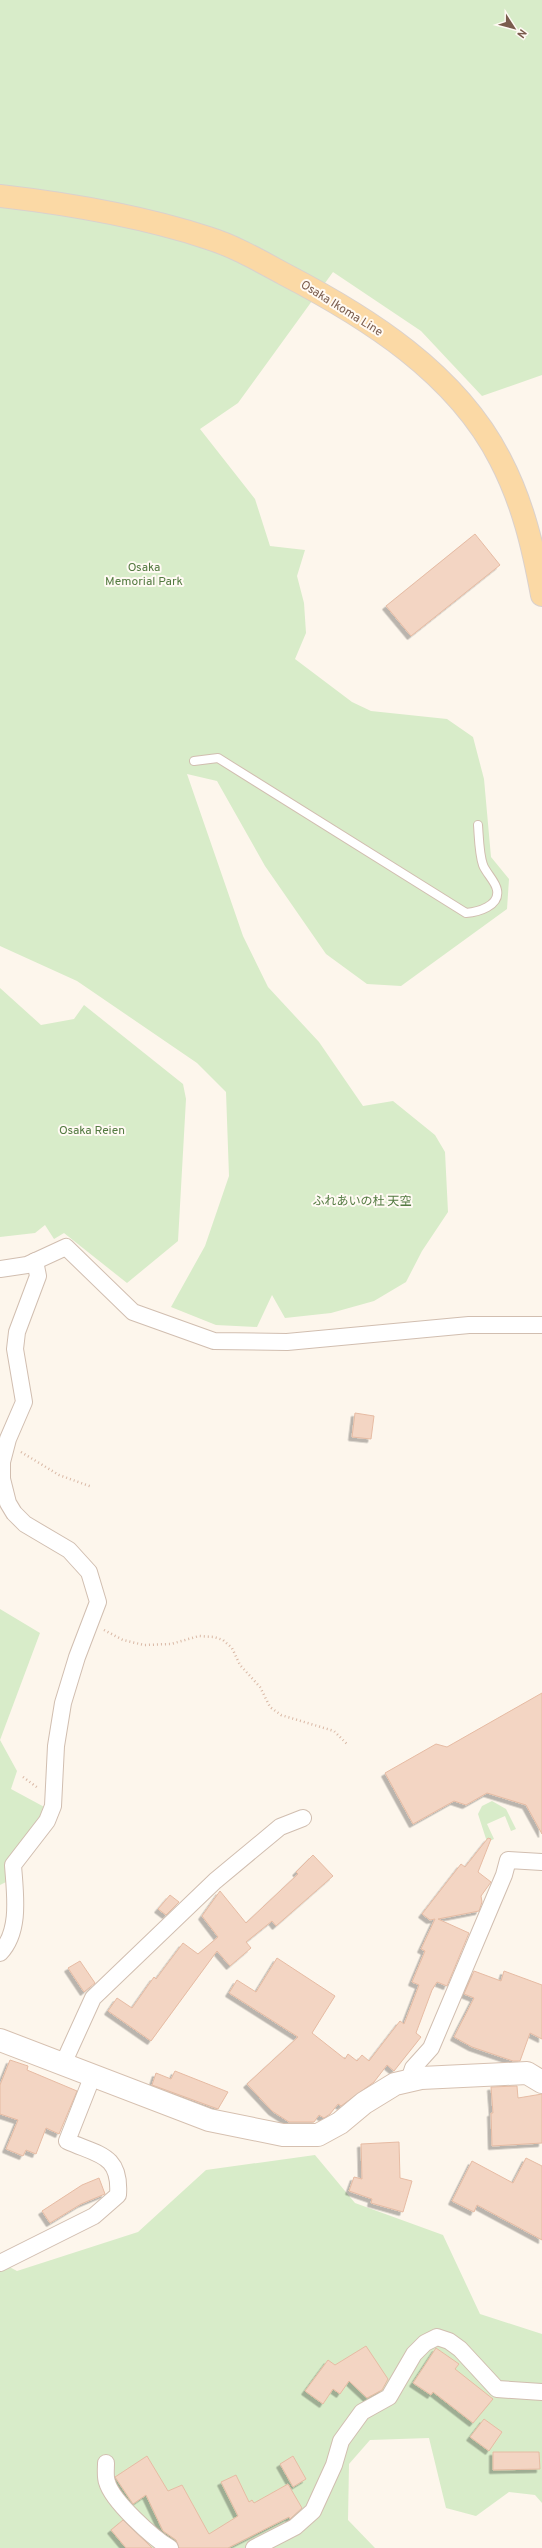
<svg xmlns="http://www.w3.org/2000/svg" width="542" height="2548" viewBox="0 0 542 2548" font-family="Overpass,'Noto Sans JP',sans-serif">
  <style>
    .green { fill: #d8ecc9 }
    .building { fill: #f3d5c3; stroke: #e6bba3; filter: url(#shadow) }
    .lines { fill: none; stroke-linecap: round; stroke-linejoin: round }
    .lane-casing { stroke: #d1beb0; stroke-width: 10 }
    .street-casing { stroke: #d1beb0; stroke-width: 18 }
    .secondary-casing { stroke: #d6c0b0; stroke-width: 24 }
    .primary-casing { stroke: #dad1cd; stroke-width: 24 }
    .path { stroke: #d9b8a5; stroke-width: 2.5; stroke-dasharray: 1 3; stroke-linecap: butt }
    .lane { stroke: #fff; stroke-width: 8 }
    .street { stroke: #fff; stroke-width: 16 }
    .secondary { stroke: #fff; stroke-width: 22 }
    .primary { stroke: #fbd9a5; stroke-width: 22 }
    .labels { text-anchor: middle; stroke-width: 4; stroke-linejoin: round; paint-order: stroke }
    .street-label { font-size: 12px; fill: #7a5c4d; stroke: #fffaf3 }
    .park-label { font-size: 12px; fill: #537a41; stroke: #fffaf3 }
  </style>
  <defs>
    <filter id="shadow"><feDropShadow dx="-3.5" dy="3.5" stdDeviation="0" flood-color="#0004"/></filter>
  </defs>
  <rect width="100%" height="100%" fill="#fdf6ec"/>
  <g class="green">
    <polygon points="0,0 542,0 542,375 482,396 421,331 333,272 238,403 200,429 255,499 270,546 305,550 297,576 304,603 306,633 295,659 352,702 371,711 447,719 473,737 484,779 491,857 509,879 507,909 401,986 367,984 326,954 265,866 217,781 187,774 243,936 268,987 319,1042 363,1106 393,1101 435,1135 445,1152 448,1212 422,1251 406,1282 374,1301 331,1313 285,1318 272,1295 257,1327 216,1325 171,1307 205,1246 229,1176 226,1092 197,1063 77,981 0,946"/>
    <polygon points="0,988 41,1025 74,1019 84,1005 183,1084 186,1099 178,1241 127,1283 64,1233 54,1239 45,1225 35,1233 0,1237"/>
    <polygon points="0,1609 40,1633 0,1740 17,1771 11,1789 48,1809 5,1868 6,1882 0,1885"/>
    <polygon points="492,1801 506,1809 516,1829 511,1831 505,1816 487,1824 494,1839 487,1842 478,1814 482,1806"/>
    <polygon points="315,2155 355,2203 443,2235 480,2314 542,2334 542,2503 535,2495 509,2492 476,2516 446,2508 429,2438 370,2440 349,2464 348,2520 375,2548 0,2548 0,2262 17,2271 138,2232 206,2170"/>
  </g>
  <g class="building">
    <polygon points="475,534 500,565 411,636 386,606"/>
    <polygon points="355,1413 374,1416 371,1439 352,1437"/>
    <polygon points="542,1693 542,1834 526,1805 487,1793 466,1805 454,1801 413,1824 385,1773 436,1744 447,1747"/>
    <polygon points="488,1838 491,1839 478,1872 491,1882 481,1896 482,1902 479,1911 438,1919 469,1933 447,1986 437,1982 432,1990 416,2033 421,2037 394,2071 387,2065 374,2082 341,2106 338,2104 330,2114 324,2118 319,2115 314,2122 289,2122 272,2111 247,2084 298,2037 229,1993 237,1980 256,1992 277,1958 335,1996 312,2033 345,2059 348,2054 357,2061 362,2055 369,2061 400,2021 404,2024 419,1985 412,1982 425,1951 421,1949 435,1919 430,1920 422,1914 461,1864 465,1867"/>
    <polygon points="313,1855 333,1876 276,1926 272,1921 246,1942 251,1948 230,1966 217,1951 151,2041 108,2011 117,1998 132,2008 154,1977 156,1979 183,1943 198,1954 218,1937 202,1916 220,1891 246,1923 298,1874 296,1872"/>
    <polygon points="170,1895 179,1902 166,1915 158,1909"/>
    <polygon points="80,1961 95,1983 84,1992 68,1968"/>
    <polygon points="474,1971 501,1981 504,1971 542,1985 542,2039 530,2033 520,2061 513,2061 472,2047 454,2037 474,1998 464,1994"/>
    <polygon points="10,2060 28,2066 27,2070 77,2091 59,2134 46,2128 36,2154 26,2150 23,2156 6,2149 18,2120 0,2114 0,2085"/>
    <polygon points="175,2071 228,2092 218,2109 152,2085 156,2073 171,2079"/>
    <polygon points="517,2086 518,2098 542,2094 542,2143 492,2146 491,2113 493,2113 491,2087"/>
    <polygon points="399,2142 400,2178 412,2181 403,2212 371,2203 372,2199 349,2191 354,2177 362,2179 361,2144"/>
    <polygon points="526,2158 542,2166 542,2240 477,2205 474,2212 452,2201 472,2161 513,2183"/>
    <polygon points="99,2178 105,2194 81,2204 50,2223 42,2211 82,2185"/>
    <polygon points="366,2346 388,2379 382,2390 367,2398 349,2381 340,2394 333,2389 323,2404 305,2391 328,2360 335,2365"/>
    <polygon points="436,2348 459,2364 455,2369 493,2399 473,2423 433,2392 431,2395 413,2383"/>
    <polygon points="484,2419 502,2432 489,2451 470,2437"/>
    <polygon points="493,2452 539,2452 540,2469 493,2470"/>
    <polygon points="147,2456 168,2491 182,2485 209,2534 238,2516 221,2482 236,2475 249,2502 252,2500 254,2503 288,2484 302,2508 290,2519 289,2517 228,2548 179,2548 176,2540 163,2531 146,2495 133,2504 115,2477"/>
    <polygon points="293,2456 306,2479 293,2487 280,2464"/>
    <polygon points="123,2520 148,2544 152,2548 126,2548 111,2530"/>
  </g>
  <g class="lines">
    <defs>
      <path id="lane" d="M 194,761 L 218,758 L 466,913 C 478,912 500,906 497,890 C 496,882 486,873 483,865 C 479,853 479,838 478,825"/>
      <g id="street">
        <polyline points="0,1269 27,1265 66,1247 133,1312 214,1341 287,1342 469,1325 542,1325"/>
        <path d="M 0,1953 C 21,1931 15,1894 13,1865 L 47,1821 L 53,1806 L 56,1746 L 63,1703 L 77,1657 L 98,1602 L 89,1572 L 69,1550 L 25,1524 L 14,1513 L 8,1503 L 2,1479 L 2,1462 L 8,1439 L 24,1402 L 15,1349 L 17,1332 L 38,1276 L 35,1261"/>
        <polyline points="63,2064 93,1998 215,1881 280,1827 303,1818"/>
        <polyline points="409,2080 413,2068 431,2048 504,1875 508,1860 542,1862"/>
        <path d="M 0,2263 L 94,2216 L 118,2195 C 121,2154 98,2155 67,2141 L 93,2075"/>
        <path d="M 106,2463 C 106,2469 105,2477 107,2482 C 112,2501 153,2538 170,2548"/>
        <polyline points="254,2548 295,2527 313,2511 334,2465 341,2441 362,2412 389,2397 414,2354 425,2343 437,2337 449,2341 460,2349 497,2389 542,2392"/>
      </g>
      <polyline id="secondary" points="0,2040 209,2120 283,2135 318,2135 340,2123 364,2103 395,2084 421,2078 527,2073 542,2082"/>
      <path id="primary" d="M 0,196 C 70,204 141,216 208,238 C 234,246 260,261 284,274 C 367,317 456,373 500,459 C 523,503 533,547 542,595"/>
    </defs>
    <use href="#lane" class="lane-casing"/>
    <use href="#street" class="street-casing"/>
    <use href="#secondary" class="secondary-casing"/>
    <use href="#primary" class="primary-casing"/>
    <g class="path">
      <polyline points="21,1452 59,1475 92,1487"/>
      <polyline points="104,1630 123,1640 144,1645 171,1644 199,1636 214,1637 223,1640 232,1648 240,1665 260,1687 270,1707 281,1715 334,1731 347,1744"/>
      <polyline points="23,1777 38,1788"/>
    </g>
    <use href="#lane" class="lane"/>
    <use href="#street" class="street"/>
    <use href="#secondary" class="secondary"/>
    <use href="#primary" class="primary"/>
  </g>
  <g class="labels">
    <g class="street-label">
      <text transform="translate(342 308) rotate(32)" y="4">Osaka Ikoma Line</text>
    </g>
    <g class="park-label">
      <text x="144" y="571">Osaka<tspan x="144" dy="14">Memorial Park</tspan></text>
      <text x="92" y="1134">Osaka Reien</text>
      <text x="362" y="1205">ふれあいの杜 天空</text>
    </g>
  </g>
  <g transform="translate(514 28) rotate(126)" stroke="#fffaf3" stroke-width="3" paint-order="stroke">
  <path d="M0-3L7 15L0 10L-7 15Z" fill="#7a5c4d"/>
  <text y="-6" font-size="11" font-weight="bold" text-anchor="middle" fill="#7a5c4d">N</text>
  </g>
</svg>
